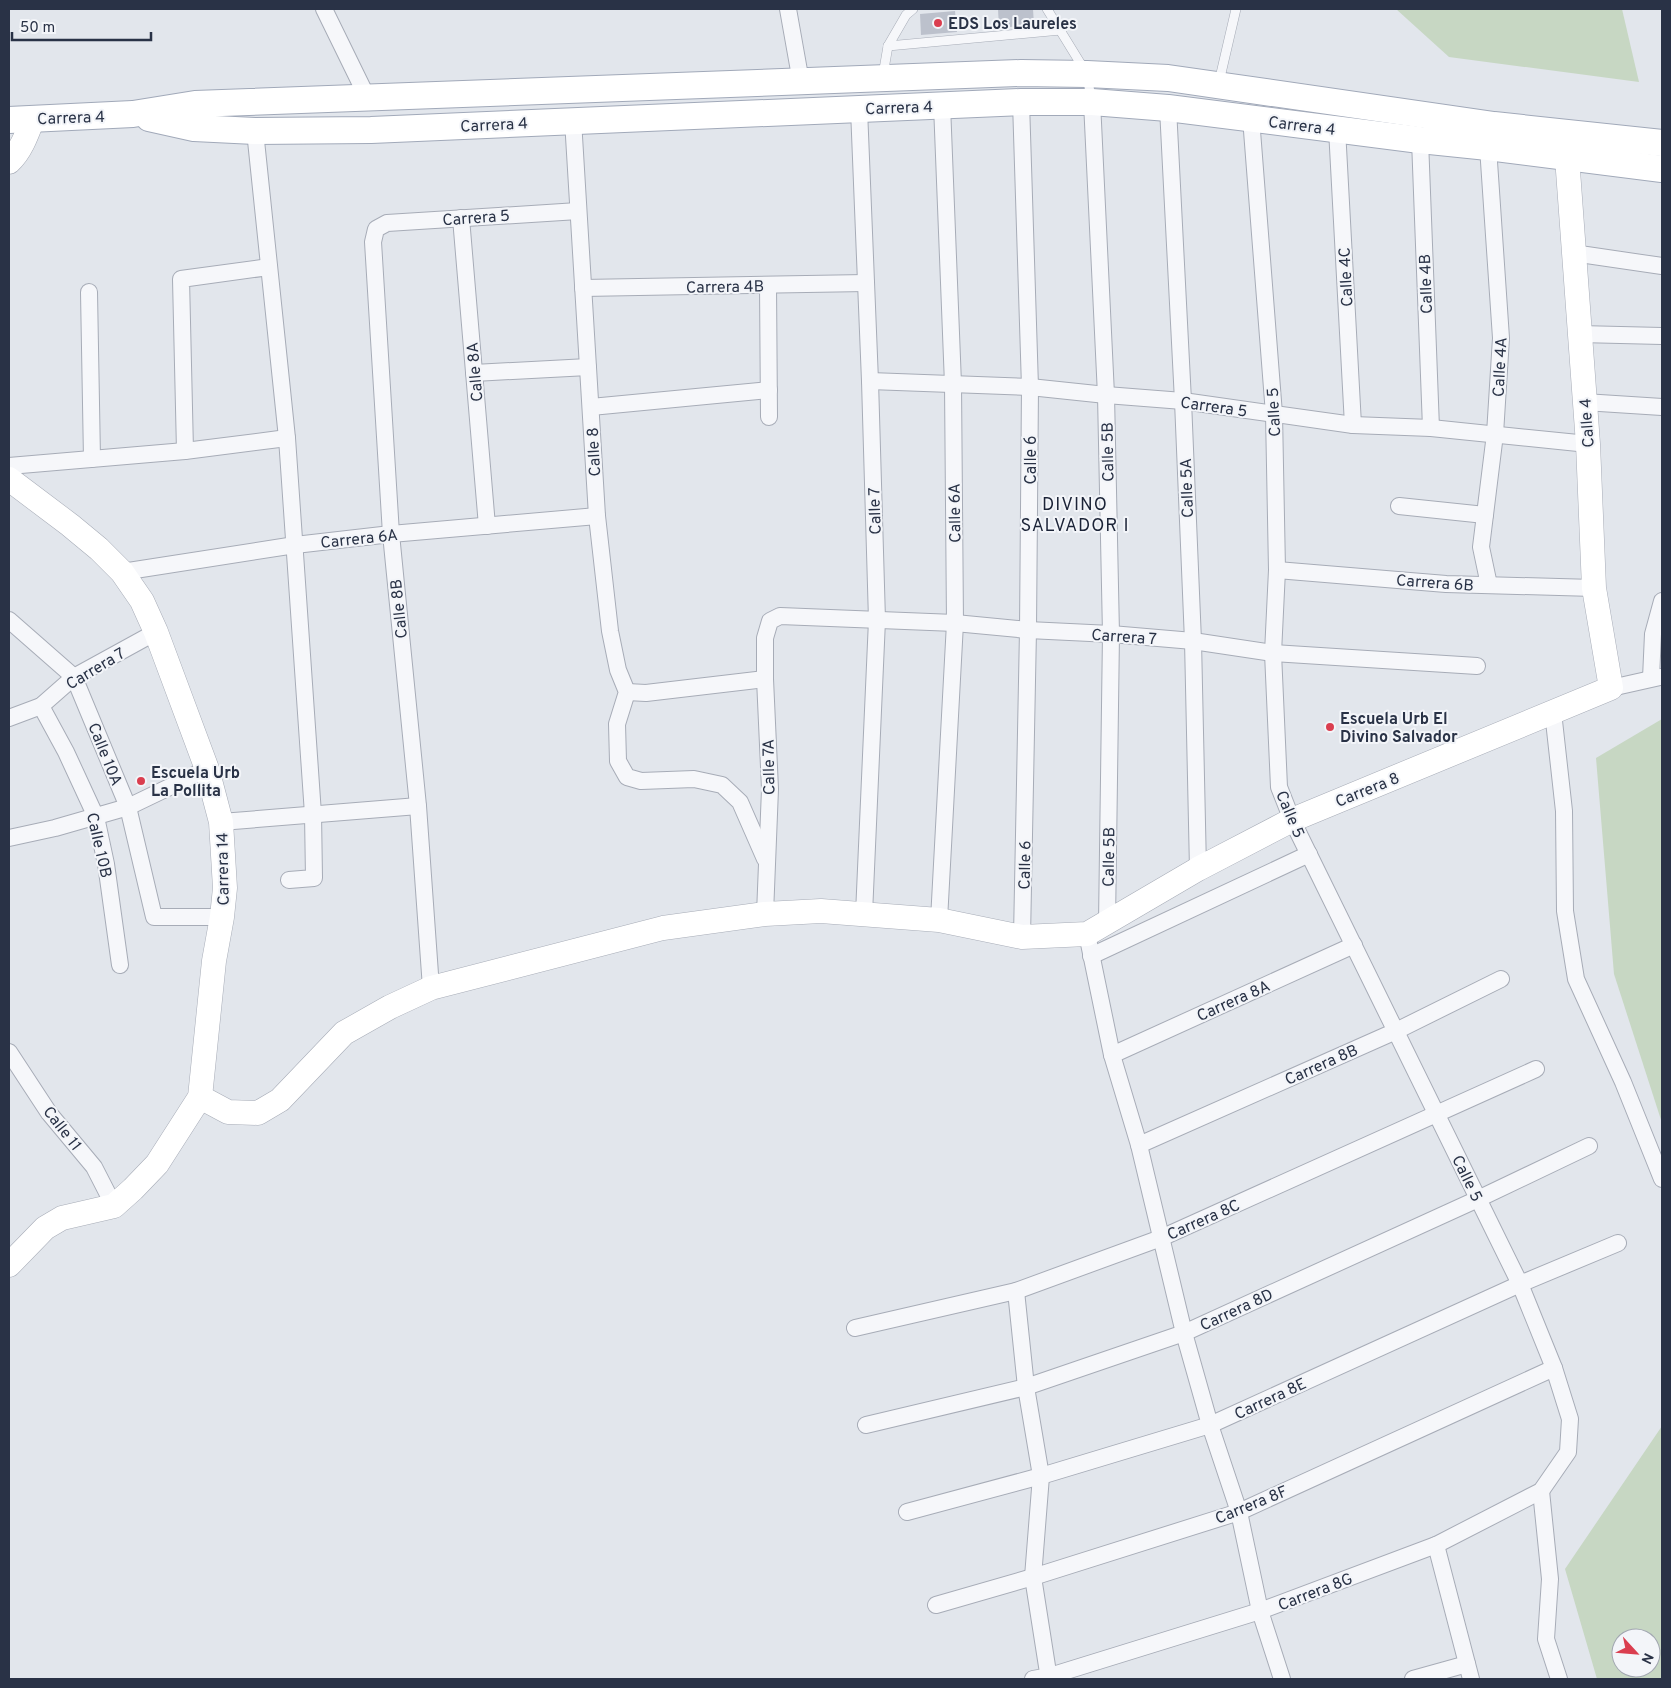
<svg xmlns="http://www.w3.org/2000/svg" width="1671" height="1688" viewBox="0 0 1671 1688" font-family="Overpass,sans-serif">
  <style>
    .green { fill: #c7d7c3; fill-rule: evenodd }
    .building { fill: #bcc1cc }
    .lines { fill: none; stroke-linecap: round; stroke-linejoin: round }
    .lane-casing { stroke: #a7acb7; stroke-width: 10 }
    .street-casing { stroke: #a7acb7; stroke-width: 18 }
    .secondary-casing { stroke: #a7acb7; stroke-width: 25 }
    .primary-casing { stroke: #a1a9b9; stroke-width: 28 }
    .lane { stroke: #f6f7fa; stroke-width: 9 }
    .street { stroke: #f6f7fa; stroke-width: 16 }
    .secondary { stroke: #fff; stroke-width: 24 }
    .primary { stroke: #fff; stroke-width: 26 }
    .poi-dot { fill: #da3e4f; stroke: #f3f5f9; stroke-width: 2 }
    .labels { text-anchor: middle; stroke-width: 4; stroke-linejoin: round; paint-order: stroke }
    .poi-label { font-size: 16px; font-weight: bold; fill: #293246; stroke: #f3f5f9; text-anchor: start }
    .street-label { font-size: 16px; fill: #293246; stroke: #f3f5f9 }
    .neighbourhood-label { font-size: 18px; letter-spacing: 1px; fill: #1b2337; stroke: #f3f5f9 }
  </style>
  <rect width="100%" height="100%" fill="#e2e6ec"/>
  <g class="green">
    <polygon points="1396,9 1622,9 1639,82 1449,57"/>
    <polygon points="1662,719 1662,1123 1614,974 1596,758"/>
    <path d="M 1662,1426 L 1662,1679 L 1597,1679 L 1565,1569 ZM 1621,1638 L 1651,1638 L 1651,1668 L 1621,1668 Z"/>
  </g>
  <g class="building">
    <polygon points="998,9 1033,9 1034,25 999,28"/>
    <polygon points="955,11 957,32 921,35 920,14"/>
  </g>
  <g class="lines">
    <defs>
      <g id="lane">
        <polyline points="1047,9 1087,74 1091,99"/>
        <polyline points="888,46 1061,30"/>
        <polyline points="883,75 888,46 906,15 913,9"/>
        <polyline points="1219,82 1236,9"/>
      </g>
      <g id="street">
        <polyline points="324,9 368,99"/>
        <polyline points="788,9 801,82"/>
        <polyline points="1021,102 1030,387 1028,630 1022,937"/>
        <polyline points="1092,102 1106,395 1111,634 1107,923"/>
        <polyline points="1168,108 1183,401 1193,641 1198,869"/>
        <polyline points="859,109 870,381 877,620 864,914"/>
        <polyline points="573,120 597,516 610,631 618,670 627,692 617,724 618,761 627,777 641,781 694,779 722,785 740,802 765,859"/>
        <polyline points="1337,129 1353,425"/>
        <polyline points="255,131 287,438 313,814 314,878 289,880"/>
        <polyline points="1420,140 1431,428"/>
        <polyline points="1488,147 1501,338 1495,434 1481,547 1489,585"/>
        <polyline points="461,218 487,526"/>
        <polyline points="1573,253 1662,266"/>
        <polyline points="768,285 769,417"/>
        <polyline points="583,288 866,283"/>
        <polyline points="89,292 92,459"/>
        <polyline points="1579,334 1662,336"/>
        <polyline points="474,373 588,367"/>
        <polyline points="870,381 1030,387 1106,395 1183,401 1353,425 1431,428 1588,444"/>
        <polyline points="1584,402 1662,407"/>
        <polyline points="591,407 769,390"/>
        <polyline points="185,451 181,279 269,267"/>
        <polyline points="9,466 185,451 287,438"/>
        <polyline points="1399,506 1485,515"/>
        <polyline points="1277,570 1446,584 1594,588"/>
        <polyline points="122,572 295,545 391,534 597,516"/>
        <polyline points="9,620 74,677 128,807 154,917 222,917"/>
        <polyline points="1651,678 1653,634 1662,601"/>
        <polyline points="1611,688 1660,677"/>
        <polyline points="627,692 646,693 765,679"/>
        <polyline points="41,706 66,752 96,817 106,864 120,965"/>
        <polyline points="1553,712 1564,811 1565,911 1576,979 1623,1082 1662,1179"/>
        <polyline points="9,718 41,706 74,677 156,632"/>
        <polyline points="221,822 418,806"/>
        <polyline points="9,838 55,828 128,807 207,769"/>
        <polyline points="765,914 770,789 765,679 765,638 770,621 780,616 955,623 1028,630 1111,634 1193,641 1273,653 1477,666"/>
        <polyline points="939,920 955,623 953,384 942,105"/>
        <polyline points="1087,934 1112,1055 1139,1145 1184,1333 1210,1425 1239,1512 1260,1611 1282,1679"/>
        <polyline points="1091,956 1309,854"/>
        <polyline points="431,988 418,806 391,534 373,242 376,229 387,223 578,211"/>
        <polyline points="9,1052 49,1113 94,1167 114,1206"/>
        <polyline points="1112,1055 1354,945"/>
        <polyline points="1139,1145 1396,1031 1501,979"/>
        <polyline points="1016,1291 1026,1387 1041,1476 1033,1577 1049,1679"/>
        <polyline points="855,1328 1016,1291 1161,1238 1536,1069"/>
        <polyline points="866,1425 1026,1387 1184,1333 1478,1199 1589,1146"/>
        <polyline points="1541,1491 1550,1579 1546,1639 1559,1679"/>
        <polyline points="907,1512 1041,1476 1210,1425 1520,1284 1618,1243"/>
        <polyline points="1436,1545 1471,1679"/>
        <polyline points="936,1605 1033,1577 1239,1512 1554,1368"/>
        <polyline points="1033,1679 1050,1676 1260,1611 1436,1545 1541,1491 1568,1452 1570,1419 1554,1368 1520,1284 1292,820 1279,787 1273,653 1277,570 1274,414 1251,118"/>
        <polyline points="1413,1679 1467,1664"/>
      </g>
      <g id="secondary">
        <path d="M 9,162 C 21,151 27,134 33,118"/>
        <polyline points="9,479 70,525 99,549 122,572 142,601 156,632 207,769 221,822 225,888 222,917 214,961 200,1097 157,1164 133,1189 114,1206 62,1218 45,1228 9,1265"/>
        <polyline points="200,1097 228,1112 258,1113 280,1100 344,1033 390,1007 431,988 663,928 765,914 821,911 939,920 1022,937 1087,934 1198,869 1292,820 1611,688 1594,588 1588,444 1567,157"/>
      </g>
      <g id="primary">
        <polyline points="149,118 194,128 255,131 371,130 1021,102 1092,102 1168,108 1420,140 1488,147 1662,169"/>
        <polyline points="9,120 133,114 195,104 1021,73 1087,74 1168,78 1494,125 1662,143"/>
      </g>
    </defs>
    <use href="#lane" class="lane-casing"/>
    <use href="#street" class="street-casing"/>
    <use href="#secondary" class="secondary-casing"/>
    <use href="#primary" class="primary-casing"/>
    <use href="#lane" class="lane"/>
    <use href="#street" class="street"/>
    <use href="#secondary" class="secondary"/>
    <use href="#primary" class="primary"/>
  </g>
  <g class="poi-dot">
    <circle cx="938" cy="23" r="5"/>
    <circle cx="1330" cy="727" r="5"/>
    <circle cx="141" cy="781" r="5"/>
  </g>
  <g class="labels">
    <g class="poi-label">
      <text x="948" y="29">EDS Los Laureles</text>
      <text x="1340" y="724">Escuela Urb El<tspan x="1340" dy="18">Divino Salvador</tspan></text>
      <text x="151" y="778">Escuela Urb<tspan x="151" dy="18">La Pollita</tspan></text>
    </g>
    <g class="street-label">
      <text transform="translate(899 107) rotate(-2)" y="6">Carrera 4</text>
      <text transform="translate(71 117) rotate(-2)" y="6">Carrera 4</text>
      <text transform="translate(494 124) rotate(-3)" y="6">Carrera 4</text>
      <text transform="translate(1302 125) rotate(7)" y="6">Carrera 4</text>
      <text transform="translate(476 217) rotate(-4)" y="6">Carrera 5</text>
      <text transform="translate(1345 277) rotate(-93)" y="6">Calle 4C</text>
      <text transform="translate(1425 284) rotate(-92)" y="6">Calle 4B</text>
      <text transform="translate(725 286) rotate(-1)" y="6">Carrera 4B</text>
      <text transform="translate(1499 367) rotate(-87)" y="6">Calle 4A</text>
      <text transform="translate(474 372) rotate(-95)" y="6">Calle 8A</text>
      <text transform="translate(1214 406) rotate(8)" y="6">Carrera 5</text>
      <text transform="translate(1273 412) rotate(-93)" y="6">Calle 5</text>
      <text transform="translate(1586 423) rotate(-94)" y="6">Calle 4</text>
      <text transform="translate(593 452) rotate(-93)" y="6">Calle 8</text>
      <text transform="translate(1107 452) rotate(-91)" y="6">Calle 5B</text>
      <text transform="translate(1030 460) rotate(-90)" y="6">Calle 6</text>
      <text transform="translate(1186 488) rotate(-92)" y="6">Calle 5A</text>
      <text transform="translate(874 511) rotate(-92)" y="6">Calle 7</text>
      <text transform="translate(954 513) rotate(-91)" y="6">Calle 6A</text>
      <text transform="translate(359 538) rotate(-6)" y="6">Carrera 6A</text>
      <text transform="translate(1435 582) rotate(4)" y="6">Carrera 6B</text>
      <text transform="translate(398 609) rotate(-96)" y="6">Calle 8B</text>
      <text transform="translate(1124 636) rotate(4)" y="6">Carrera 7</text>
      <text transform="translate(95 668) rotate(-31)" y="6">Carrera 7</text>
      <text transform="translate(106 754) rotate(68)" y="6">Calle 10A</text>
      <text transform="translate(768 767) rotate(-91)" y="6">Calle 7A</text>
      <text transform="translate(1367 789) rotate(-22)" y="6">Carrera 8</text>
      <text transform="translate(1291 814) rotate(67)" y="6">Calle 5</text>
      <text transform="translate(100 845) rotate(77)" y="6">Calle 10B</text>
      <text transform="translate(1108 857) rotate(-89)" y="6">Calle 5B</text>
      <text transform="translate(1024 865) rotate(-89)" y="6">Calle 6</text>
      <text transform="translate(222 869) rotate(-91)" y="6">Carrera 14</text>
      <text transform="translate(1233 1000) rotate(-24)" y="6">Carrera 8A</text>
      <text transform="translate(1321 1064) rotate(-24)" y="6">Carrera 8B</text>
      <text transform="translate(63 1128) rotate(52)" y="6">Calle 11</text>
      <text transform="translate(1468 1178) rotate(64)" y="6">Calle 5</text>
      <text transform="translate(1203 1219) rotate(-24)" y="6">Carrera 8C</text>
      <text transform="translate(1236 1309) rotate(-25)" y="6">Carrera 8D</text>
      <text transform="translate(1270 1398) rotate(-25)" y="6">Carrera 8E</text>
      <text transform="translate(1251 1504) rotate(-22)" y="6">Carrera 8F</text>
      <text transform="translate(1315 1591) rotate(-21)" y="6">Carrera 8G</text>
    </g>
    <g class="neighbourhood-label">
      <text x="1075" y="510">DIVINO<tspan x="1075" dy="21">SALVADOR I</tspan></text>
    </g>
  </g>
  <rect width="1671" height="1688" fill="none" stroke="#293246" stroke-width="20"/>
  <g transform="translate(1636 1653) rotate(116)"><circle r="24" fill="#f3f5f9" stroke="#a2a7b1"/>
  <path d="M0-4L9 19L0 12L-9 19Z" fill="#da3e4f"/>
  <text y="-8" font-size="14" font-weight="bold" text-anchor="middle" fill="#293246">N</text>
  </g>
  <path d="M12 32v8h139v-8" fill="none" stroke="#293246" stroke-width="2.5"/>
  <text x="20" y="32" font-size="15" fill="#293246" stroke="#f3f5f9" stroke-width="4" paint-order="stroke">50 m</text>
</svg>
